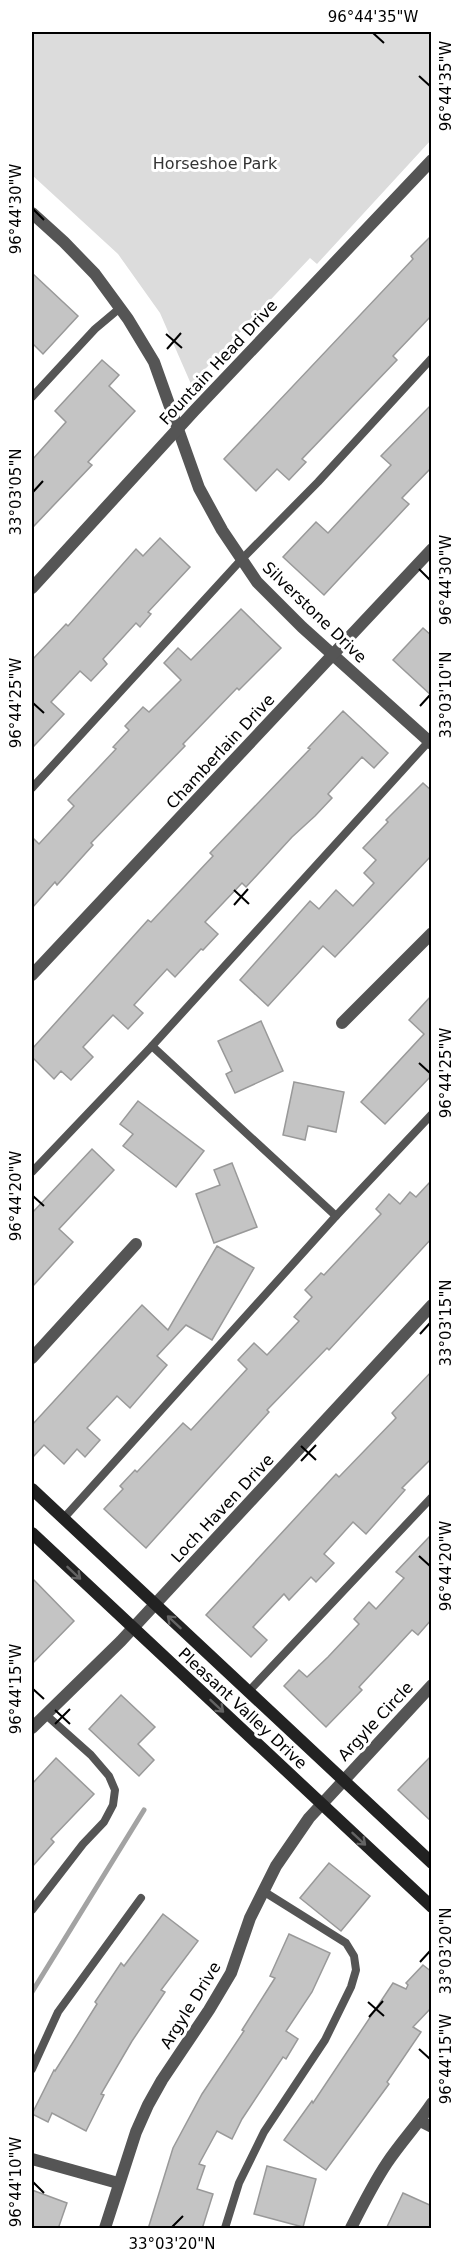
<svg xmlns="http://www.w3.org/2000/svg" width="463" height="2260" viewBox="0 0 463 2260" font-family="'DejaVu Sans',sans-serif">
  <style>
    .green { fill: #dcdcdc }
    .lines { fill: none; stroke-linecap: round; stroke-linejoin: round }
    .stream { stroke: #a3a3a3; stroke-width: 5 }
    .building { fill: #c4c4c4; stroke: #999; stroke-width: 1.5 }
    .lane { stroke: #555; stroke-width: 8 }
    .street { stroke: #555; stroke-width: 12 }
    .secondary { stroke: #222; stroke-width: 12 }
    .oneway { stroke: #646464 }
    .ticks { fill: none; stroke: #000; stroke-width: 2 }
    .labels { text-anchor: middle; stroke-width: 6; stroke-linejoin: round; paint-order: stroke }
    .park-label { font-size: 16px; fill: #333; stroke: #fff }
    .street-label { font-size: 16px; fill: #000; stroke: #fff }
    .neatline { fill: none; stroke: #000; stroke-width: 2 }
    .ticks-label { font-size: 15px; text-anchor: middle; fill: #000 }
  </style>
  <rect width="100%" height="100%" fill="#fff"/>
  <polygon class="green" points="32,32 431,32 431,140 317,264 310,258 191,384 160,313 118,254 32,175"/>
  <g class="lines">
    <polyline class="stream" points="32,1992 144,1810"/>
  </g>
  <g class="building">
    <polygon points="432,235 432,315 393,356 397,360 302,459 306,462 289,480 277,469 256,491 224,459 413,259 411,256"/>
    <polygon points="32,273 78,316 43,354 32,343"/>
    <polygon points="102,360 119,375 109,386 135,411 88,462 92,465 32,528 32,460 66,422 55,411"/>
    <polygon points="432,404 432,467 402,498 409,504 324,595 283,557 316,522 328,533 391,465 381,456"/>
    <polygon points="160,538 190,567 148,612 151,614 140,627 136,623 103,659 107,664 91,681 80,671 51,702 64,714 32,748 32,660 66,624 68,626 136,549 143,556"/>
    <polygon points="241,609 281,648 239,690 237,688 183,744 185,746 91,843 93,845 57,885 55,882 32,908 32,837 39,844 74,806 68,800 116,749 113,747 129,730 125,726 143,707 149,712 181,680 164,663 178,648 191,660"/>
    <polygon points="423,628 432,636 432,696 393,660"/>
    <polygon points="343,711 388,753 374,768 362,757 328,794 332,798 315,816 292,837 246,887 242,883 205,922 218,934 203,950 201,949 175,977 167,969 134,1005 143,1013 128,1029 113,1015 83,1047 93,1057 71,1080 61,1071 54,1079 32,1057 32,1049 148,920 151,922 213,856 210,853 310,749 308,748"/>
    <polygon points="423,783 432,791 432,855 335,957 323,946 268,1006 240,980 310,901 319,909 336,890 353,906 374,883 364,873 376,860 363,848 388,822 386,820"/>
    <polygon points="432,995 432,1075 385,1124 361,1102 424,1034 409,1020"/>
    <polygon points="261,1021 283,1071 235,1093 226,1074 232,1071 218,1041"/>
    <polygon points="294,1082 344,1092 336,1132 308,1126 305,1140 283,1135"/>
    <polygon points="138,1101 204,1151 176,1187 123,1146 133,1134 120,1124"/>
    <polygon points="92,1149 114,1170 59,1229 73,1242 32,1287 32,1213"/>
    <polygon points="232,1163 257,1227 214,1243 196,1194 220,1185 214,1170"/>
    <polygon points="432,1180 432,1238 329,1350 327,1348 267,1410 269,1412 146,1548 104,1509 123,1489 120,1486 135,1470 137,1472 183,1423 191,1430 247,1369 238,1360 254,1343 267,1355 299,1321 294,1317 312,1297 305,1290 321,1273 324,1275 381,1214 376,1209 389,1194 400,1204 410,1192 416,1197"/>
    <polygon points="217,1246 254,1268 212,1340 186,1325 157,1356 167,1365 130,1408 117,1396 87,1428 100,1440 85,1457 77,1449 64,1464 44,1445 32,1458 32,1425 142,1305 168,1330"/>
    <polygon points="432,1371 432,1458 402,1488 405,1490 366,1534 353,1522 324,1554 334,1563 316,1582 311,1577 289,1600 284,1594 253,1627 267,1640 251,1657 206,1615 336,1474 339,1477 396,1418 392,1413"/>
    <polygon points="432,1534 432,1619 418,1635 412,1630 359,1687 362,1690 326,1727 284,1686 299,1670 307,1677 328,1657 359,1624 354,1619 369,1602 376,1609 404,1578 396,1572"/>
    <polygon points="32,1578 74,1621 32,1664"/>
    <polygon points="121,1695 155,1727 138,1744 154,1760 139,1776 89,1729"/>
    <polygon points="432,1755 432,1822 398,1790"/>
    <polygon points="56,1758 94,1794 51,1839 54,1842 32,1867 32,1784"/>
    <polygon points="329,1863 370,1896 341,1931 300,1898"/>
    <polygon points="163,1914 198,1941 161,1990 165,1992 132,2041 101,2094 104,2095 86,2131 52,2113 48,2122 32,2114 54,2070 55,2071 97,2004 95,2002 121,1963 124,1966"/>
    <polygon points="289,1934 330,1953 312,1992 286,2031 298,2039 286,2059 283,2057 242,2119 232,2139 217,2131 199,2164 205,2166 197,2189 213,2194 202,2229 148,2229 173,2148 202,2094 244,2031 242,2030 275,1978 270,1976"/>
    <polygon points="423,1965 432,1972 432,2007 413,2027 421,2032 387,2082 389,2084 326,2170 284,2140 312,2101 313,2103 393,1983 406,1989 408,1985 406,1983"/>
    <polygon points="267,2166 316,2179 303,2227 254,2214"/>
    <polygon points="32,2190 67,2203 58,2229 32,2229"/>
    <polygon points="403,2193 432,2206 432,2229 386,2229"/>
  </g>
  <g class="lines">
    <g class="lane">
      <polyline points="32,397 95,329 120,308"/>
      <polyline points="32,788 241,560 318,482 432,358"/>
      <polyline points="152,1046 336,1216"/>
      <polyline points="32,1172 152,1046 431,739"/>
      <polyline points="63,1519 336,1216 432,1114"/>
      <polyline points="248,1692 432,1497"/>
      <polyline points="32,1910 83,1844 104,1822 113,1805 115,1790 109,1776 91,1755 45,1714"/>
      <polyline points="32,2069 58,2012 141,1898"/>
      <polyline points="225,2228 239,2183 264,2132 325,2040 351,1987 356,1970 354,1956 346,1943 263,1891"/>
    </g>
    <g class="street">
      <polyline points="32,213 64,242 95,274 128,319 154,362 199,488 222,530 257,582 302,627 432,744"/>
      <polyline points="32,588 194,411 432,160"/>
      <polyline points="32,975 432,549"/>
      <polyline points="342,1023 432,933"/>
      <polyline points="32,1358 136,1244"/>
      <polyline points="32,1728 121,1641 432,1305"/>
      <polyline points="420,2121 432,2127"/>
      <polyline points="32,2159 118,2183"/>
      <polyline points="105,2228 136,2132 148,2105 162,2080 209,2010 231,1973 250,1918 276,1866 309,1818 432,1685"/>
      <path d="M 351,2228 C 362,2206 373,2184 387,2163 C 401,2142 418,2124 432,2103"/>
    </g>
    <g class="secondary">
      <polyline points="32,1489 432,1863"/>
      <polyline points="32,1533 432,1907"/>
    </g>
  </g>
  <defs><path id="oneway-shaft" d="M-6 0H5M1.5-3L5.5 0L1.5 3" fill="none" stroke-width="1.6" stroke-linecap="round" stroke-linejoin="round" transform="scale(1.5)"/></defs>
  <g class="oneway">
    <use href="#oneway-shaft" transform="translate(74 1573) rotate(43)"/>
    <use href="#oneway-shaft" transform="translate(174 1622) rotate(-137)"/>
    <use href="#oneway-shaft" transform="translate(217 1706) rotate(43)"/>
    <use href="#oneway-shaft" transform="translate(359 1839) rotate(43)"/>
  </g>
  <path class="ticks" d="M 373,33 L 384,43M 419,76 L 430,86M 33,209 L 44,220M 166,334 L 182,348M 167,349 L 181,333M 33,492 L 43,481M 419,569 L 430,580M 33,703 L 44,713M 420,706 L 430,695M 234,890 L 249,904M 234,905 L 248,889M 419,1063 L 430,1073M 33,1196 L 44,1206M 420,1334 L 430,1323M 301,1446 L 316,1460M 301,1461 L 316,1445M 419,1556 L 430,1566M 33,1689 L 44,1699M 55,1710 L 70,1724M 55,1724 L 70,1709M 420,1962 L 430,1951M 368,2002 L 384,2016M 369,2017 L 383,2001M 419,2049 L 430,2059M 33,2182 L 44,2193M 172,2227 L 183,2216"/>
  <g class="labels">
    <g class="park-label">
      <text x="215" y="169">Horseshoe Park</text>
    </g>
    <g class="street-label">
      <text transform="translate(218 362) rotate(-47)" y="6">Fountain Head Drive</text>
      <text transform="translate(315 612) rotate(44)" y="6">Silverstone Drive</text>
      <text transform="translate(220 751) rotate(-47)" y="6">Chamberlain Drive</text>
      <text transform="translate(222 1508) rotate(-47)" y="6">Loch Haven Drive</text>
      <text transform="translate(243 1708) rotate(43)" y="6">Pleasant Valley Drive</text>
      <text transform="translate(375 1721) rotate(-47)" y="6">Argyle Circle</text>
      <text transform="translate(190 2005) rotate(-58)" y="6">Argyle Drive</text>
    </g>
  </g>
  <rect width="463" height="2260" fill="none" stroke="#ffffff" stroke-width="66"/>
  <rect x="33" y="33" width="397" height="2194" class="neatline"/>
  <g class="ticks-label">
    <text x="373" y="22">96°44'35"W</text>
    <text transform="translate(446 86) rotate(-90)" y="5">96°44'35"W</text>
    <text transform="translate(16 209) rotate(-90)" y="5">96°44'30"W</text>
    <text transform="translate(16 492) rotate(-90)" y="5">33°03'05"N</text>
    <text transform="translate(446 580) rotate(-90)" y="5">96°44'30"W</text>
    <text transform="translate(446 695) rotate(-90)" y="5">33°03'10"N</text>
    <text transform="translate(16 703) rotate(-90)" y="5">96°44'25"W</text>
    <text transform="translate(446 1073) rotate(-90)" y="5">96°44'25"W</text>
    <text transform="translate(16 1196) rotate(-90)" y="5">96°44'20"W</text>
    <text transform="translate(446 1323) rotate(-90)" y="5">33°03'15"N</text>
    <text transform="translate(446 1566) rotate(-90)" y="5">96°44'20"W</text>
    <text transform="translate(16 1689) rotate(-90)" y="5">96°44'15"W</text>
    <text transform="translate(446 1951) rotate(-90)" y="5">33°03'20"N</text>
    <text transform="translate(446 2059) rotate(-90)" y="5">96°44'15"W</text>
    <text transform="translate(16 2182) rotate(-90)" y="5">96°44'10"W</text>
    <text x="172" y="2249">33°03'20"N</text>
  </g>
</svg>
